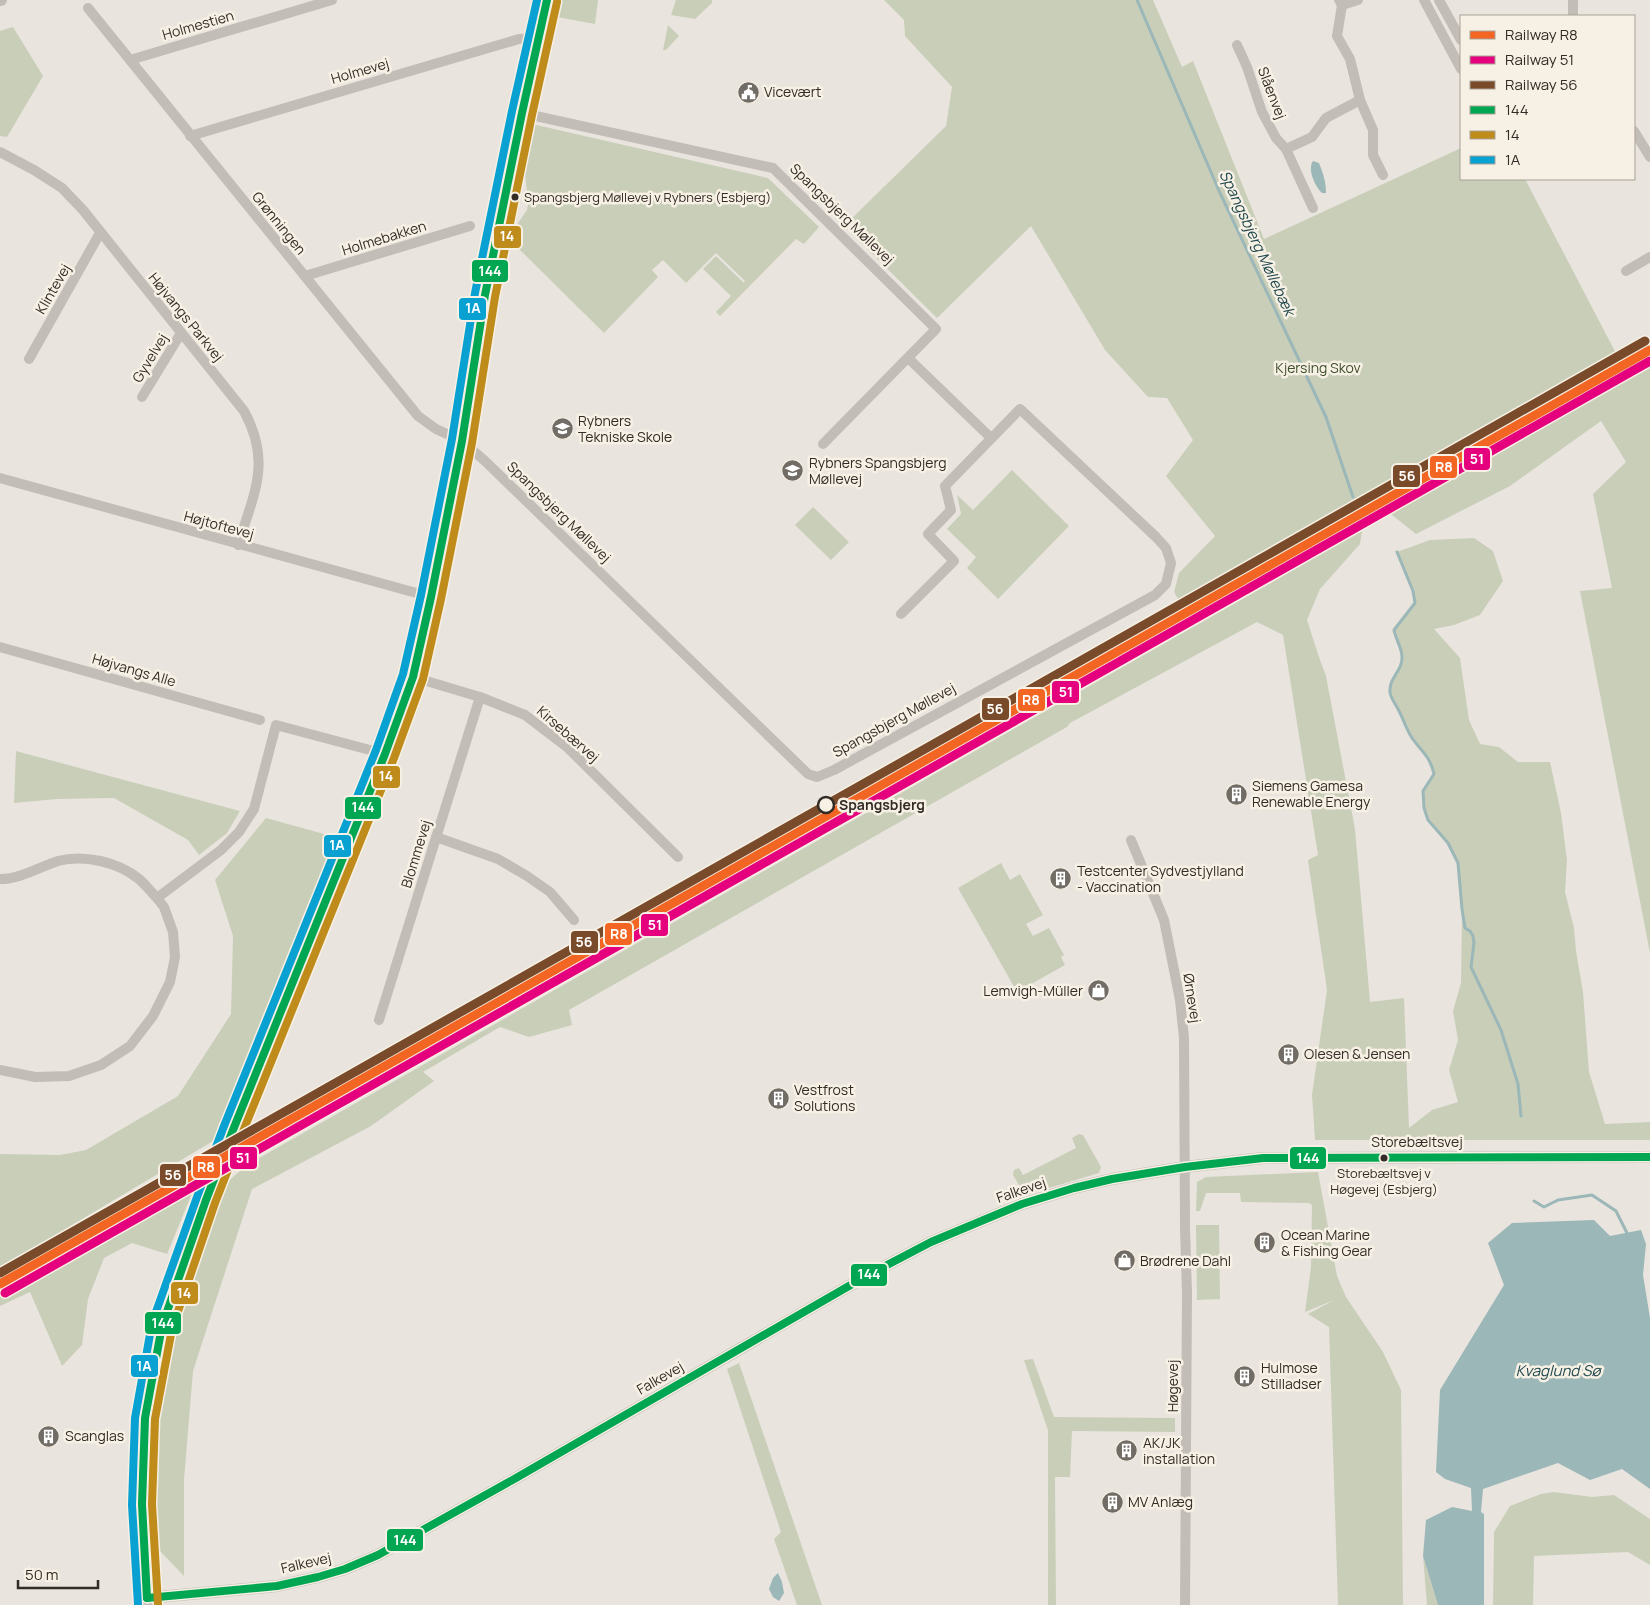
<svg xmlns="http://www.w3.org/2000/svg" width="1650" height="1605" viewBox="0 0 1650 1605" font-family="Manrope,sans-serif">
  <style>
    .green { fill: #c9ceb9 }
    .water { fill: #9bb7b8 }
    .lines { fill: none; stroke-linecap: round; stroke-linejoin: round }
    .stream { stroke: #9bb7b8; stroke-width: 3 }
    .minor { stroke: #c2bdb7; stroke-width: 10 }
    .tertiary { stroke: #c2bdb7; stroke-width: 12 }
    .bus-1-casing { stroke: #f7f0e4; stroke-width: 11 }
    .bus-2-casing { stroke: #f7f0e4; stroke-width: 11 }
    .bus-3-casing { stroke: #f7f0e4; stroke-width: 11 }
    .bus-1 { stroke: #00a651; stroke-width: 8 }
    .bus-2 { stroke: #bf8b1b; stroke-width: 8 }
    .bus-3 { stroke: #08a1d2; stroke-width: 8 }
    .rail-1-casing { stroke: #f7f0e4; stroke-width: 12 }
    .rail-2-casing { stroke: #f7f0e4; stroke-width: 12 }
    .rail-3-casing { stroke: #f7f0e4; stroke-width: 12 }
    .rail-1 { stroke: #f26522; stroke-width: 9 }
    .rail-2 { stroke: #e5007d; stroke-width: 9 }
    .rail-3 { stroke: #7a4b2a; stroke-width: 9 }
    .bus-dot { fill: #322b26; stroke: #f7f0e4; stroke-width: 2 }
    .stop-dot { fill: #f7f0e4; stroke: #322b26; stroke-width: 2.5 }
    .labels { text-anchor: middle; stroke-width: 5; stroke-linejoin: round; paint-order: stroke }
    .bus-label { font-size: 13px; fill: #322b26; stroke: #f7f0e4; text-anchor: start }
    .street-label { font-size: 14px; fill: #322b26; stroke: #f7f0e4 }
    .poi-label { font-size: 14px; fill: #322b26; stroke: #f7f0e4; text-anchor: start }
    .park-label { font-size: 14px; fill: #3f4e2c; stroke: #f7f0e4 }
    .stop-label { font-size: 14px; font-weight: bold; fill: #322b26; stroke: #f7f0e4; text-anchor: start }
    .water-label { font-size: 15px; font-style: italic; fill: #20484f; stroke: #f7f0e4 }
    .line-badge { stroke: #f7f0e4; stroke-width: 2 }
    .badge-label { font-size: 14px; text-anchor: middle; font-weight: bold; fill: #fff }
  </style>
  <rect width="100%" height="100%" fill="#e9e5de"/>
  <g class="green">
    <polygon points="562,0 598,0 595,24 557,17"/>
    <polygon points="676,0 712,0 712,3 695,19 671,15"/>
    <polygon points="884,0 1153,0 1182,67 1193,61 1264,239 1461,148 1461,179 1525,179 1619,359 1182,606 1174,592 1179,573 1215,536 1166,476 1193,440 1167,398 1148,397 1105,350 1031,226 937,318 844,226 946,126 952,87 905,36 904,20"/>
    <polygon points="668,25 679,36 666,50 663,50"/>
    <polygon points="13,27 43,76 7,137 0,136 0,31"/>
    <polygon points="532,124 768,178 819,227 804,244 796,239 720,316 716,312 731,296 703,269 716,256 744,283 745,281 716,253 686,283 663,260 652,270 658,277 604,333 513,243 514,229 527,210 530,194 527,191 524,165"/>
    <polygon points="1650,362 1650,953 1580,591 1612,588 1593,494 1626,462 1601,421 1510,486 1416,534 1387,511"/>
    <polygon points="1012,470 1069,526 998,599 967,568 976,557 947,529 961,514 957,495 973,510"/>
    <polygon points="813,507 849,542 831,560 795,525"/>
    <path d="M 1362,531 L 1360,544 L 1320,589 L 1307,620 L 1320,660 L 1326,676 L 1355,829 L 1370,1002 L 1404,998 L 1409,1128 L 1432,1110 L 1458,1102 L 1449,1070 L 1458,1040 L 1453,1011 L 1461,983 L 1462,909 L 1458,863 L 1448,843 L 1428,820 L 1424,808 L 1423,791 L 1434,774 C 1431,756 1421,751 1412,738 C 1406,730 1403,718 1398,709 C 1396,705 1390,697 1390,692 C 1389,680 1398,674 1401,664 C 1405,652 1396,641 1394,630 L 1415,603 L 1413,591 L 1397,552 L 1430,540 L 1474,538 L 1493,551 L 1503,581 L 1480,615 L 1454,625 L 1434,629 L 1460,658 L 1469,720 L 1480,744 L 1499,747 L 1518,762 L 1550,762 L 1561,813 L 1567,860 L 1565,892 L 1574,928 L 1576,951 L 1583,992 L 1589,1072 L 1605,1124 L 1650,1122 L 1650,1140 L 1315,1140 L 1312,1095 L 1327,990 L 1308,860 L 1318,855 L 1283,635 L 1257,622 L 1070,723 L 1067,727 L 569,1010 L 572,1025 L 529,1037 L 500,1027 L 423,1072 L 434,1081 L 371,1126 L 252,1189 L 193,1371 L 184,1480 L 184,1576 L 157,1548 L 155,1525 L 156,1429 L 167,1354 L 191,1274 L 226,1183 L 247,1165 Z"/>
    <polygon points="16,751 240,811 227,833 199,855 188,840 114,798 57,799 14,803"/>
    <polygon points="266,818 335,837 213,1141 0,1268 0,1154 60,1155 86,1150 178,1096 231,1014 233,936 215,880"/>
    <polygon points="1001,863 1010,880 1020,874 1043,915 1026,924 1033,936 1049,928 1064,955 1061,957 1065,965 1017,992 958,888"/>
    <polygon points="1079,1134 1083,1135 1101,1167 1099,1173 1029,1194 1026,1194 1022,1190 1013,1175 1014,1170 1019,1168 1023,1175 1076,1148 1072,1138"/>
    <polygon points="1318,1172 1337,1276 1346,1297 1383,1352 1401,1390 1403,1605 1338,1605 1329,1327 1308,1314 1334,1300 1305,1312 1311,1267 1312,1205 1309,1203 1241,1202 1240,1193 1206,1193 1200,1211 1196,1211 1197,1182 1206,1177"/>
    <polygon points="198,1179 167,1254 132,1243 104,1258 88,1299 82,1345 62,1366 30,1292 0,1306 0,1295 25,1282"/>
    <polygon points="1219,1225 1220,1299 1197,1300 1196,1225"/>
    <polygon points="1033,1359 1054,1417 1175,1418 1175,1432 1072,1431 1070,1477 1055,1477 1056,1605 1048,1605 1048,1430 1024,1360"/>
    <polygon points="739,1363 822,1605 797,1605 774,1539 781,1532 727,1369"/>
    <polygon points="1554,1492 1592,1497 1614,1495 1650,1519 1650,1565 1628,1552 1534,1556 1533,1605 1493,1605 1494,1532 1510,1506 1541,1494"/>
    <polygon points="1423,1556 1438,1605 1427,1605"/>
  </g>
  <g class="water">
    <path d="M 1313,161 L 1319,163 C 1323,173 1326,182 1326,193 L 1322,193 C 1315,187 1307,169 1313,161 Z"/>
    <polygon points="1594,1220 1610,1236 1641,1230 1646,1244 1643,1275 1650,1318 1650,1489 1622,1469 1590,1480 1558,1463 1483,1489 1481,1512 1484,1514 1484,1605 1438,1605 1423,1556 1426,1520 1452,1507 1472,1511 1471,1488 1445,1479 1436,1472 1440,1390 1504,1285 1488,1243 1512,1223"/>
    <polygon points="778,1573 782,1582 784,1593 779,1601 773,1597 769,1589 773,1578"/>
  </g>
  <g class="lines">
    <g class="stream">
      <polyline points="1137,0 1220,193 1326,417 1353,497"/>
      <path d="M 1397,552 L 1413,591 L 1415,603 L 1394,630 C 1396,641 1405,652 1401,664 C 1398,674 1389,680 1390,692 C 1390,697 1396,705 1398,709 C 1403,718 1406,729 1412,738 C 1421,751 1430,756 1434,774 L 1423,791 L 1424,808 L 1428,820 L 1448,843 L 1458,863 L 1462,909 L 1465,928 L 1470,931 L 1473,936 L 1474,943 L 1471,967 L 1501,1030 L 1518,1084 L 1521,1116"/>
      <polyline points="1534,1201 1544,1207 1558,1200 1592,1195 1616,1211 1628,1235"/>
    </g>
    <g class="minor">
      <polyline points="1339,0 1342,5 1337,36 1350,59 1360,100 1373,130 1373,155 1383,175"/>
      <polyline points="1424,0 1461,69"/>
      <polyline points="1439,0 1461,40"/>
      <polyline points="1342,5 1358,0"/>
      <polyline points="88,8 418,416 436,429 462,441 485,461 808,774 817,777 834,770 1155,595 1166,584 1171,563 1166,548 1156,537 1020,409 945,486 951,510 928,534 954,561 901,614"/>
      <polyline points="1573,16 1573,0"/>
      <polyline points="1237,45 1247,67 1262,112 1276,138 1286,149 1313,208"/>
      <polyline points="130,60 332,0"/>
      <polyline points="522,113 773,168 936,329 823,444"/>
      <polyline points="1634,131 1650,157"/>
      <polyline points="190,136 519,39 538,38"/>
      <polyline points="1286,149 1312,137 1326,118 1360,100"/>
      <path d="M 0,152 L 34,170 L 62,188 L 83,210 L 244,411 C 272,462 254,493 238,545"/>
      <polyline points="1626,271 1650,257"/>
      <polyline points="305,276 470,226"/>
      <polyline points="908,358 991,438"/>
      <polyline points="29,359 100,233"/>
      <polyline points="142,397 181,333"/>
      <polyline points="0,478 431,597"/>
      <polyline points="0,647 260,720"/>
      <polyline points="413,677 480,697 525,715 567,747 678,857"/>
      <polyline points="436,837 498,859 527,876 550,892 574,920"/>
      <polyline points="1131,840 1164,920 1180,1000 1184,1038 1185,1228 1187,1293 1185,1605"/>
      <path d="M 0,879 C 21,879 39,867 58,861 C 84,854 118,862 139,879 C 145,884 151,892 157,898 L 221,850 L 239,832 L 254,809 L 276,725 L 385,754"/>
      <polyline points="379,1020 480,697"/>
      <polyline points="0,1070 35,1077 69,1076 101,1065 130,1046 153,1016 170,982 175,957 173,932 164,907 157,898"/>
    </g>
    <g class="tertiary">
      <polyline points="0,0 1,0"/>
      <polyline points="147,1598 277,1586 318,1577 345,1569 378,1555 516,1478 868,1275 931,1242 1022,1204 1074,1188 1112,1179 1185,1167 1263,1158 1650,1157"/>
      <polyline points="148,1605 142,1504 145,1418 162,1326 206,1200 233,1130 385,754 413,677 431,597 462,441 485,295 522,113 547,0"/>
    </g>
    <defs>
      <g id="bus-1">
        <polyline points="147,1598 142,1504 145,1418 162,1326 206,1200 233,1130 385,754 413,677 431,597 462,441 485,295 522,113 547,0"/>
        <polyline points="147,1598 277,1586 318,1577 345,1569 378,1555 516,1478 868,1275 931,1242 1022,1204 1074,1188 1112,1179 1185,1167 1263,1158 1650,1157"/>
      </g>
      <polyline id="bus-2" points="158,1604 152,1504 155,1419 172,1329 215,1203 242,1134 394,758 423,679 441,599 472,443 495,297 532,115 557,2"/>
      <polyline id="bus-3" points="138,1605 132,1505 135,1418 152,1323 197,1197 224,1126 376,750 403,674 421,595 452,439 475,293 512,111 537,0"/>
    </defs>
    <use href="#bus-1" class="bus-1-casing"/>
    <use href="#bus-2" class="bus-2-casing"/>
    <use href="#bus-3" class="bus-3-casing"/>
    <use href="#bus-1" class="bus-1"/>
    <use href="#bus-2" class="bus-2"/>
    <use href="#bus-3" class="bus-3"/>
    <defs>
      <polyline id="rail-1" points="0,1284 1650,350"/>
      <polyline id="rail-2" points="5,1293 1650,361"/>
      <polyline id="rail-3" points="0,1273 1645,341"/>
    </defs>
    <use href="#rail-1" class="rail-1-casing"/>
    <use href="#rail-2" class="rail-2-casing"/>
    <use href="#rail-3" class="rail-3-casing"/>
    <use href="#rail-1" class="rail-1"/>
    <use href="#rail-2" class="rail-2"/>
    <use href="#rail-3" class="rail-3"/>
  </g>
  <defs>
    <symbol id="civic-disc" viewBox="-11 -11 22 22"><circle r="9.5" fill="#726c66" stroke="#f7f0e4"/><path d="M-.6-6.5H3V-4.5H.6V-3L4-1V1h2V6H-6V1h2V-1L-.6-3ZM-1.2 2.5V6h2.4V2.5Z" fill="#fff"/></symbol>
    <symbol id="school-disc" viewBox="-11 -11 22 22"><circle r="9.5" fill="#726c66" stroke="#f7f0e4"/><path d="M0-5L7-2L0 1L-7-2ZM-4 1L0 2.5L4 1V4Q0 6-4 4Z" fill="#fff"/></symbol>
    <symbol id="building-disc" viewBox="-11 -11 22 22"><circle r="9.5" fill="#726c66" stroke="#f7f0e4"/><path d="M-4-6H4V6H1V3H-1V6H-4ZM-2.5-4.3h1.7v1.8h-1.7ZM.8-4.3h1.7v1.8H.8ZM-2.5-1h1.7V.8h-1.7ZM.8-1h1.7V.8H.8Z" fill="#fff"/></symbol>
    <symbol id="shop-disc" viewBox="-11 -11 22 22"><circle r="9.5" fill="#726c66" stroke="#f7f0e4"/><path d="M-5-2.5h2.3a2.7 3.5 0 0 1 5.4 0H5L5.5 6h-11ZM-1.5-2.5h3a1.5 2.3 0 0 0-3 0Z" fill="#fff"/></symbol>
  </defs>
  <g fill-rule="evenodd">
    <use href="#civic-disc" x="736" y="80" width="25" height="25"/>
    <use href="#school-disc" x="550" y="416" width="25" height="25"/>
    <use href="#school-disc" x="780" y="458" width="25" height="25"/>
    <use href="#building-disc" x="1224" y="782" width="25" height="25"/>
    <use href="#building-disc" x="1048" y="866" width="25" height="25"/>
    <use href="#shop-disc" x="1086" y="978" width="25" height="25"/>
    <use href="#building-disc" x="1276" y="1042" width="25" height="25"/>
    <use href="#building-disc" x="766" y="1086" width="25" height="25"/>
    <use href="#building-disc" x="1252" y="1230" width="25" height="25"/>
    <use href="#shop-disc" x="1112" y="1248" width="25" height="25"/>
    <use href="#building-disc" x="1232" y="1364" width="25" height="25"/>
    <use href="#building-disc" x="36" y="1424" width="25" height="25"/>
    <use href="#building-disc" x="1114" y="1438" width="25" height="25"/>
    <use href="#building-disc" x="1100" y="1490" width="25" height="25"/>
  </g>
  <g class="bus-dot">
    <circle cx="515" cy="197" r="4.5"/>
    <circle cx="1384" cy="1158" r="4.5"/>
  </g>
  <circle class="stop-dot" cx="826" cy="805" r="8"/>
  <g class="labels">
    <g class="bus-label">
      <text x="524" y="202">Spangsbjerg Møllevej v Rybners (Esbjerg)</text>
      <text x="1384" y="1178" text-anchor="middle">Storebæltsvej v<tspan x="1384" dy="16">Høgevej (Esbjerg)</tspan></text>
    </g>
    <g class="street-label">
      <text transform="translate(198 25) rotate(-16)" y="5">Holmestien</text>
      <text transform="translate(360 71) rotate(-16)" y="5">Holmevej</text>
      <text transform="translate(1272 93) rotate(69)" y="5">Slåenvej</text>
      <text transform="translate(842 214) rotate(44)" y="5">Spangsbjerg Møllevej</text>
      <text transform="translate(279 223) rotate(51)" y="5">Grønningen</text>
      <text transform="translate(384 238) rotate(-17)" y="5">Holmebakken</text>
      <text transform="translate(53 289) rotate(-60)" y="5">Klintevej</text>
      <text transform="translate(186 317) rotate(51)" y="5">Højvangs Parkvej</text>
      <text transform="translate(150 358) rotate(-59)" y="5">Gyvelvej</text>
      <text transform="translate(559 512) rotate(44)" y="5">Spangsbjerg Møllevej</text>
      <text transform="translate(219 525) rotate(15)" y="5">Højtoftevej</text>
      <text transform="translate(134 670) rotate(16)" y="5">Højvangs Alle</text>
      <text transform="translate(894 720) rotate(-29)" y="5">Spangsbjerg Møllevej</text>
      <text transform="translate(568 734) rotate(41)" y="5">Kirsebærvej</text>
      <text transform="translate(416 854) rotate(-73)" y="5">Blommevej</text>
      <text transform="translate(1192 998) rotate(81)" y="5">Ørnevej</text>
      <text x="1417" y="1147">Storebæltsvej</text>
      <text transform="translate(1021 1190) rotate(-19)" y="5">Falkevej</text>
      <text transform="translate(660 1378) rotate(-30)" y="5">Falkevej</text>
      <text transform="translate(1173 1386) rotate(-90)" y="5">Høgevej</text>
      <text transform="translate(306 1563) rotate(-13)" y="5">Falkevej</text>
    </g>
    <g class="poi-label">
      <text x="764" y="97">Vicevært</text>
      <text x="578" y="426">Rybners<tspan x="578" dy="16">Tekniske Skole</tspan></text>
      <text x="809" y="468">Rybners Spangsbjerg<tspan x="809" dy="16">Møllevej</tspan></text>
      <text x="1252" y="791">Siemens Gamesa<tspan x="1252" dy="16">Renewable Energy</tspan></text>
      <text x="1077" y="876">Testcenter Sydvestjylland<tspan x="1077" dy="16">- Vaccination</tspan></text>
      <text x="1083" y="996" text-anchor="end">Lemvigh-Müller</text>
      <text x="1304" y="1059">Olesen &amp; Jensen</text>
      <text x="794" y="1095">Vestfrost<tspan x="794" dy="16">Solutions</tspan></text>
      <text x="1281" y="1240">Ocean Marine<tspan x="1281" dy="16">&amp; Fishing Gear</tspan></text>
      <text x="1140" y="1266">Brødrene Dahl</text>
      <text x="1261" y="1373">Hulmose<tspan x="1261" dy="16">Stilladser</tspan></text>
      <text x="65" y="1441">Scanglas</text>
      <text x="1143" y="1448">AK/JK<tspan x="1143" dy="16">installation</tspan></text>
      <text x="1128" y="1507">MV Anlæg</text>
    </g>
    <g class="park-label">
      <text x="1318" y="373">Kjersing Skov</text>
    </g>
    <g class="stop-label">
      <text x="839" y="810">Spangsbjerg</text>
    </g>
    <g class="water-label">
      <text transform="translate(1257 243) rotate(65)" y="5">Spangsbjerg Møllebæk</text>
      <text x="1558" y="1376">Kvaglund Sø</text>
    </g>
  </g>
  <g class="line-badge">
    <rect x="493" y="225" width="29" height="24" rx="5" fill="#bf8b1b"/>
    <rect x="471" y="259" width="38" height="24" rx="5" fill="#00a651"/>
    <rect x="458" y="297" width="29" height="24" rx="5" fill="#08a1d2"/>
    <rect x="1463" y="447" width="28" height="24" rx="5" fill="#e5007d"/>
    <rect x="1429" y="455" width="29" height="24" rx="5" fill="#f26522"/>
    <rect x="1392" y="464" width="29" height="24" rx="5" fill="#7a4b2a"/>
    <rect x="1051" y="680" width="29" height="24" rx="5" fill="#e5007d"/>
    <rect x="1017" y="688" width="29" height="24" rx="5" fill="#f26522"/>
    <rect x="981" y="697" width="29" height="24" rx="5" fill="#7a4b2a"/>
    <rect x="372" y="765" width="29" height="24" rx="5" fill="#bf8b1b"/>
    <rect x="344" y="796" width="38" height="24" rx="5" fill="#00a651"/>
    <rect x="323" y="834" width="29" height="24" rx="5" fill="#08a1d2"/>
    <rect x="640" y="913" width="29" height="24" rx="5" fill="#e5007d"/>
    <rect x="604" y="922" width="29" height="24" rx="5" fill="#f26522"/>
    <rect x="570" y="930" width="29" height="24" rx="5" fill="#7a4b2a"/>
    <rect x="1289" y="1146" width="38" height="24" rx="5" fill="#00a651"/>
    <rect x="229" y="1146" width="29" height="24" rx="5" fill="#e5007d"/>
    <rect x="192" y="1155" width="29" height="24" rx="5" fill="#f26522"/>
    <rect x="159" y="1163" width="28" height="24" rx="5" fill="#7a4b2a"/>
    <rect x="850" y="1263" width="38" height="24" rx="5" fill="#00a651"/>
    <rect x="170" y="1281" width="29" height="24" rx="5" fill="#bf8b1b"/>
    <rect x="144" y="1311" width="38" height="24" rx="5" fill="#00a651"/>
    <rect x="130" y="1354" width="29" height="24" rx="5" fill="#08a1d2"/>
    <rect x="386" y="1528" width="38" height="24" rx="5" fill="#00a651"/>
  </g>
  <g class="badge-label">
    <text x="507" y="241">14</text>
    <text x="490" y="276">144</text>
    <text x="473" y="313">1A</text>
    <text x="1477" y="464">51</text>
    <text x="1444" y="472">R8</text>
    <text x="1407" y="481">56</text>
    <text x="1066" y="697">51</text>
    <text x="1031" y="705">R8</text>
    <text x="995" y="714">56</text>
    <text x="386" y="781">14</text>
    <text x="363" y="812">144</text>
    <text x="337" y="850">1A</text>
    <text x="655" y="930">51</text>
    <text x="619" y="939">R8</text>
    <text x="584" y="947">56</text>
    <text x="1308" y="1163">144</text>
    <text x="243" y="1163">51</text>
    <text x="206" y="1172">R8</text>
    <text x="173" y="1180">56</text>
    <text x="869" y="1279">144</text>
    <text x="184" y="1298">14</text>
    <text x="163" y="1328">144</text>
    <text x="144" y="1371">1A</text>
    <text x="405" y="1545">144</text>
  </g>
  <rect x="1460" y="15" width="175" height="165" fill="#f7f0e4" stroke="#a8a198"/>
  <rect x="1470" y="31" width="25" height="8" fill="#f26522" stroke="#a8a198"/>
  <text x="1505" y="40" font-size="15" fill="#322b26">Railway R8</text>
  <rect x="1470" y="56" width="25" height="8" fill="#e5007d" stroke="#a8a198"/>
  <text x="1505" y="65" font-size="15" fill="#322b26">Railway 51</text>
  <rect x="1470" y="81" width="25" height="8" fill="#7a4b2a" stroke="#a8a198"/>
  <text x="1505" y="90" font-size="15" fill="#322b26">Railway 56</text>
  <rect x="1470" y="106" width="25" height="8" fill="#00a651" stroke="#a8a198"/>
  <text x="1505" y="115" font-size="15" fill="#322b26">144</text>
  <rect x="1470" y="131" width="25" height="8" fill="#bf8b1b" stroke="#a8a198"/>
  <text x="1505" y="140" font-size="15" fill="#322b26">14</text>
  <rect x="1470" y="156" width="25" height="8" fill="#08a1d2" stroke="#a8a198"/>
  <text x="1505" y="165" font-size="15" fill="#322b26">1A</text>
  <path d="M18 1580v8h80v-8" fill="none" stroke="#322b26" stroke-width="2.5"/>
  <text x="25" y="1580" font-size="15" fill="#322b26" stroke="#f7f0e4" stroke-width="4" paint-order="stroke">50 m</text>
</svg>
